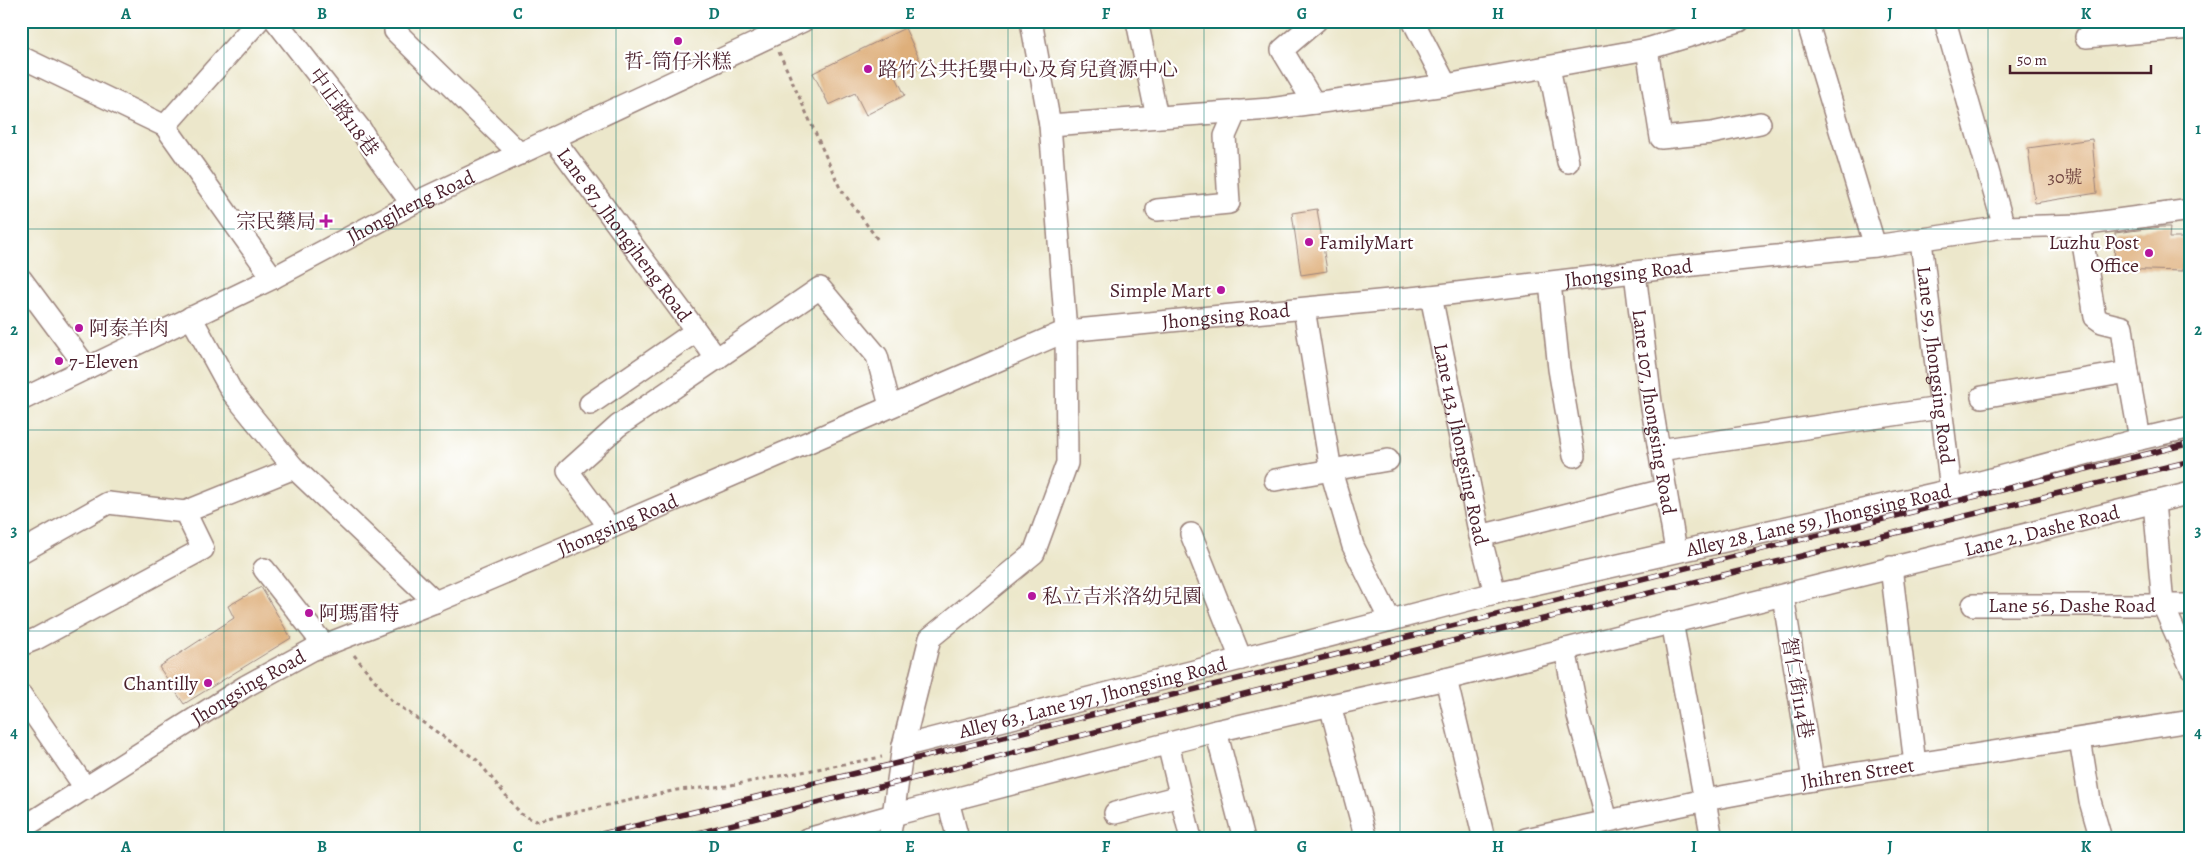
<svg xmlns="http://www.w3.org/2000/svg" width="2212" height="860" viewBox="0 0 2212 860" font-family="Alegreya,'Noto Serif TC',serif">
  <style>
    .building { fill: #deaf7a }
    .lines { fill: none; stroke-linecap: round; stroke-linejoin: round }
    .minor-casing { stroke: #9b837b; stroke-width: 24 }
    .path { stroke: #9b837b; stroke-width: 3; stroke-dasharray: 4 4; stroke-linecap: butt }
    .minor { stroke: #fff; stroke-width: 21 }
    .rail-casing { stroke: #4a1f2b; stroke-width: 5.5 }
    .rail { stroke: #fff; stroke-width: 4; stroke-dasharray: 11; stroke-linecap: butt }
    .grid { fill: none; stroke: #0f766e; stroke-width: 1; stroke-opacity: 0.55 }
    .poi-dot { fill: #b5179e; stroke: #fff; stroke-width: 2 }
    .labels { text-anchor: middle; stroke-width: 4.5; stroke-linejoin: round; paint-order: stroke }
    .number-label { font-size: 18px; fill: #6f433f }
    .poi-label { font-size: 20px; fill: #4a1f2b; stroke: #fff; text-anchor: start }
    .street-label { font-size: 20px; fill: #4a1f2b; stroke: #fff }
    .neatline { fill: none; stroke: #0f766e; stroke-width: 2 }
    .grid-label { font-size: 16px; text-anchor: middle; font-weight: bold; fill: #0f766e }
  </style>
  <rect width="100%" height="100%" fill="#fff"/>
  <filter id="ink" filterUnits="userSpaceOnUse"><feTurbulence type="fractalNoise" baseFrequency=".02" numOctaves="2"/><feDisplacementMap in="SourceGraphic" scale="10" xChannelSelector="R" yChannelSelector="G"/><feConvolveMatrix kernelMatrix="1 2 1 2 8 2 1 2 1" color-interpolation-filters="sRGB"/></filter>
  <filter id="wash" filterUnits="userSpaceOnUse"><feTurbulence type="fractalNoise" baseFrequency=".0096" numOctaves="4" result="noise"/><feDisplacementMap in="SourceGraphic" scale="20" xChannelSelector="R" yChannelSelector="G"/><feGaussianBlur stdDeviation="1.12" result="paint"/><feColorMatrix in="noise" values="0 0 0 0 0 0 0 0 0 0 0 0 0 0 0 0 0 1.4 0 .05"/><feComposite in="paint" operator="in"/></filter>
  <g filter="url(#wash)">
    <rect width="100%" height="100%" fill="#ece7cb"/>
    <g id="blocks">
      <g class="building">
        <polygon points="905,28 922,65 896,77 905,95 866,115 855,93 829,105 813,73"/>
        <polygon points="2092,139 2097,193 2035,203 2028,148"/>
        <polygon points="1317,209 1327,271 1301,275 1292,213"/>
        <polygon points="2161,227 2170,227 2169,238 2184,238 2183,271 2114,269 2115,233"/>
        <polygon points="261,587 291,638 184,704 159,667 234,618 228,606"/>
      </g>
    </g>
  </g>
  <g filter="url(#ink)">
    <use href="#blocks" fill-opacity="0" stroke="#9b837b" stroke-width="1"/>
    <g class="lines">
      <defs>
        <g id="minor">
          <polyline points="276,21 361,130 377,156 412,204"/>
          <polyline points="396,21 395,31 520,154"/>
          <path id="s1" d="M 1031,21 L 1050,125 L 1066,331 L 1067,463 L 1034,553 L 930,638 L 903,746 L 893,815 L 1216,731 L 1446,679 L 2191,493"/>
          <polyline points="1137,21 1157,117"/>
          <polyline points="1416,21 1414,23 1446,85"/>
          <polyline points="1807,21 1875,246"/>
          <polyline points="1945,21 2004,227"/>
          <polyline points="2086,37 2191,28"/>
          <polyline points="1647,49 1661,138 1712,133 1760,123"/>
          <polyline points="21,57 165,126 273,278"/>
          <polyline points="1549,67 1568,162"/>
          <polyline points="1314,103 1282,50 1316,21"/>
          <polyline points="1050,125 1270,109 1446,85 1647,49 1739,21"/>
          <polyline points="165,126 258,21"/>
          <path id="s2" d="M 553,138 L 717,359"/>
          <polyline points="1157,210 1229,203 1225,136 1236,111"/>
          <polyline points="2080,225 2095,317 2102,322 2122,327 2128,372 2140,439 2191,427"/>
          <path id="s3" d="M 1921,241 L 1951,490"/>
          <path id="s4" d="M 1635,273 L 1651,402 L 1676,551"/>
          <polyline points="21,279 87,368"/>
          <polyline points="1550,283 1559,369 1574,456"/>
          <path id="s5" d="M 1431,296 L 1480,536 L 1495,593"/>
          <polyline points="1304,309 1331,471 1353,546 1390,620"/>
          <polyline points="191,317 232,392 294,468 435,602"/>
          <polyline points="1982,397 2128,372"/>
          <path id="s6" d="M 21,400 L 273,278 L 412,204 L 803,21"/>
          <polyline points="590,404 696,331"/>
          <polyline points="1659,450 1940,408"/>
          <polyline points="1275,480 1388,460"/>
          <polyline points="2154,502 2163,605 2191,605"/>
          <polyline points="185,512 294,468"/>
          <polyline points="610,528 568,471 618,426 820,288 877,356 890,406"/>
          <polyline points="1480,536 1664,490"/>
          <polyline points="21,552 108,503 185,512 203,549 36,639 21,645"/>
          <polyline points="1891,567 1915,764"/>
          <polyline points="264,569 324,645"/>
          <polyline points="1783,596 1813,780"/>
          <path id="s7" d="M 1973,605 L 2163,605 L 2191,668"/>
          <polyline points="1672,622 1712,839"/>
          <polyline points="1565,649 1578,716 1607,820"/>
          <path id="s8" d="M 1241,659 L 1495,593 L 1951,490 L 2140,439"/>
          <polyline points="1446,679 1484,839"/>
          <polyline points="21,695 86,789"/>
          <polyline points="1330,705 1366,839"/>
          <polyline points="1216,731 1244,839"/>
          <polyline points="2080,739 2090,801 2101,839"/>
          <polyline points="1168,744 1191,839"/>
          <path id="s9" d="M 903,746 L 1241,659 L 1191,534"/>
          <polyline points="948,801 958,839"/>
          <polyline points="1115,813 1180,796"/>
          <path id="s10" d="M 21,829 L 246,686 L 312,650 L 435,602 L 610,528 L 1066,331 L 1431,296 L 1736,260 L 1875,246 L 2004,227 L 2080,225 L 2191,210"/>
          <polyline points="807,839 893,815 889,839"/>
          <path id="s11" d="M 1526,839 L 1705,800 L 1813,780 L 2191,721"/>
        </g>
      </defs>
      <use href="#minor" class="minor-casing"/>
      <g class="path">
        <polyline points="779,52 840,188 878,240"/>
        <polyline points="354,655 392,701 477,760 521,814 535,821 677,790 726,786 882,757"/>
      </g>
      <use href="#minor" class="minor"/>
      <defs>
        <g id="rail">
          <polyline points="581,839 902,762 2191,443"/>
          <polyline points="675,839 1444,643 2191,461"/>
        </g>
      </defs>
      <use href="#rail" class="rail-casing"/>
      <use href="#rail" class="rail"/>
    </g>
  </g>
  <path class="grid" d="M 224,21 L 224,839M 420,21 L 420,839M 616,21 L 616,839M 812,21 L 812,839M 1008,21 L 1008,839M 1204,21 L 1204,839M 1400,21 L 1400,839M 1596,21 L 1596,839M 1792,21 L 1792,839M 1988,21 L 1988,839M 21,229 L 2191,229M 21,430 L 2191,430M 21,631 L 2191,631"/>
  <g class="poi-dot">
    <circle cx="678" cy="41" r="5"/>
    <circle cx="868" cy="69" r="5"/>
    <path d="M323.5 213.5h5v5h5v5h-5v5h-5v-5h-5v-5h5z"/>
    <circle cx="1309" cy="242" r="5"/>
    <circle cx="2149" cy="253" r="5"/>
    <circle cx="1221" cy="290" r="5"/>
    <circle cx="79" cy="328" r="5"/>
    <circle cx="59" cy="361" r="5"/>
    <circle cx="1032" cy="596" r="5"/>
    <circle cx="309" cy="613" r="5"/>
    <circle cx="208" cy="683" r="5"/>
  </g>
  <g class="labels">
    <g class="number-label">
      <text x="2065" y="183">30號</text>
    </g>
    <g class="poi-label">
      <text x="678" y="68" text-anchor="middle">哲-筒仔米糕</text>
      <text x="878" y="76">路竹公共托嬰中心及育兒資源中心</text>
      <text x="316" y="228" text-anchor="end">宗民藥局</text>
      <text x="1319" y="249">FamilyMart</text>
      <text x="2139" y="249" text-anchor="end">Luzhu Post<tspan x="2139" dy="23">Office</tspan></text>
      <text x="1211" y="297" text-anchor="end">Simple Mart</text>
      <text x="89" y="335">阿泰羊肉</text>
      <text x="69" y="368">7-Eleven</text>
      <text x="1042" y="603">私立吉米洛幼兒園</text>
      <text x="319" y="620">阿瑪雷特</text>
      <text x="198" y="690" text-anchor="end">Chantilly</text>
    </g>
    <g class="street-label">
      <text transform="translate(344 112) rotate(54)" y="7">中正路118巷</text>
      <text dy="7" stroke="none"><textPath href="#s6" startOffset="435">Jhongjheng Road</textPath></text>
      <text dy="7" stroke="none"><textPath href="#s2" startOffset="120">Lane 87, Jhongjheng Road</textPath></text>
      <text dy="7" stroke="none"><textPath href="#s10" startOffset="1726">Jhongsing Road</textPath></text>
      <text dy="7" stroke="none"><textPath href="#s10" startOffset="1321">Jhongsing Road</textPath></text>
      <text dy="7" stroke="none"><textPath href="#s3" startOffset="125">Lane 59, Jhongsing Road</textPath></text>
      <text dy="7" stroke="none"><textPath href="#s4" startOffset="140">Lane 107, Jhongsing Road</textPath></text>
      <text dy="7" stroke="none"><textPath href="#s5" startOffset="151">Lane 143, Jhongsing Road</textPath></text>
      <text dy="7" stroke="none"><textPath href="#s8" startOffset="594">Alley 28, Lane 59, Jhongsing Road</textPath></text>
      <text dy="7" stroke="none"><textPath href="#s10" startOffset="672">Jhongsing Road</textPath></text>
      <text dy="7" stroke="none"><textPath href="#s1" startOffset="2039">Lane 2, Dashe Road</textPath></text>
      <text dy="7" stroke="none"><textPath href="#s7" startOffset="99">Lane 56, Dashe Road</textPath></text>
      <text dy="7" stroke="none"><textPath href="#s10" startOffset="268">Jhongsing Road</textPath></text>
      <text transform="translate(1798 688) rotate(80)" y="7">智仁街114巷</text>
      <text dy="7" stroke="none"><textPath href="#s9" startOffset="196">Alley 63, Lane 197, Jhongsing Road</textPath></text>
      <text dy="7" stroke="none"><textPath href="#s11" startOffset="338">Jhihren Street</textPath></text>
    </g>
  </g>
  <rect width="2212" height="860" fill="none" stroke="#fff" stroke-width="55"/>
  <path d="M2010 65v8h141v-8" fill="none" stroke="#4a1f2b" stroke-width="2.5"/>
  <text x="2017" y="65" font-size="15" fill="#4a1f2b" stroke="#ffffff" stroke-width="4" paint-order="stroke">50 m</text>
  <rect x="28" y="28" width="2156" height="804" class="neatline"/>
  <g class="grid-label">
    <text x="126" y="19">A</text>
    <text x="322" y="19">B</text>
    <text x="518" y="19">C</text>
    <text x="714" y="19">D</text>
    <text x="910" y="19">E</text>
    <text x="1106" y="19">F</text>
    <text x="1302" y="19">G</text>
    <text x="1498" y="19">H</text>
    <text x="1694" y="19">I</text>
    <text x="1890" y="19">J</text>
    <text x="2086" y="19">K</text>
    <text x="14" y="134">1</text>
    <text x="2198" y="134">1</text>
    <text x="14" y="335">2</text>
    <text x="2198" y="335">2</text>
    <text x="14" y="536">3</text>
    <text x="2198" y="536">3</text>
    <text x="14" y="738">4</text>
    <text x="2198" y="738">4</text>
    <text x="126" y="852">A</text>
    <text x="322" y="852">B</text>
    <text x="518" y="852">C</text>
    <text x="714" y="852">D</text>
    <text x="910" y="852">E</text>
    <text x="1106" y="852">F</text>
    <text x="1302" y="852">G</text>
    <text x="1498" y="852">H</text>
    <text x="1694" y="852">I</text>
    <text x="1890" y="852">J</text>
    <text x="2086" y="852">K</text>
  </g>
</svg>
